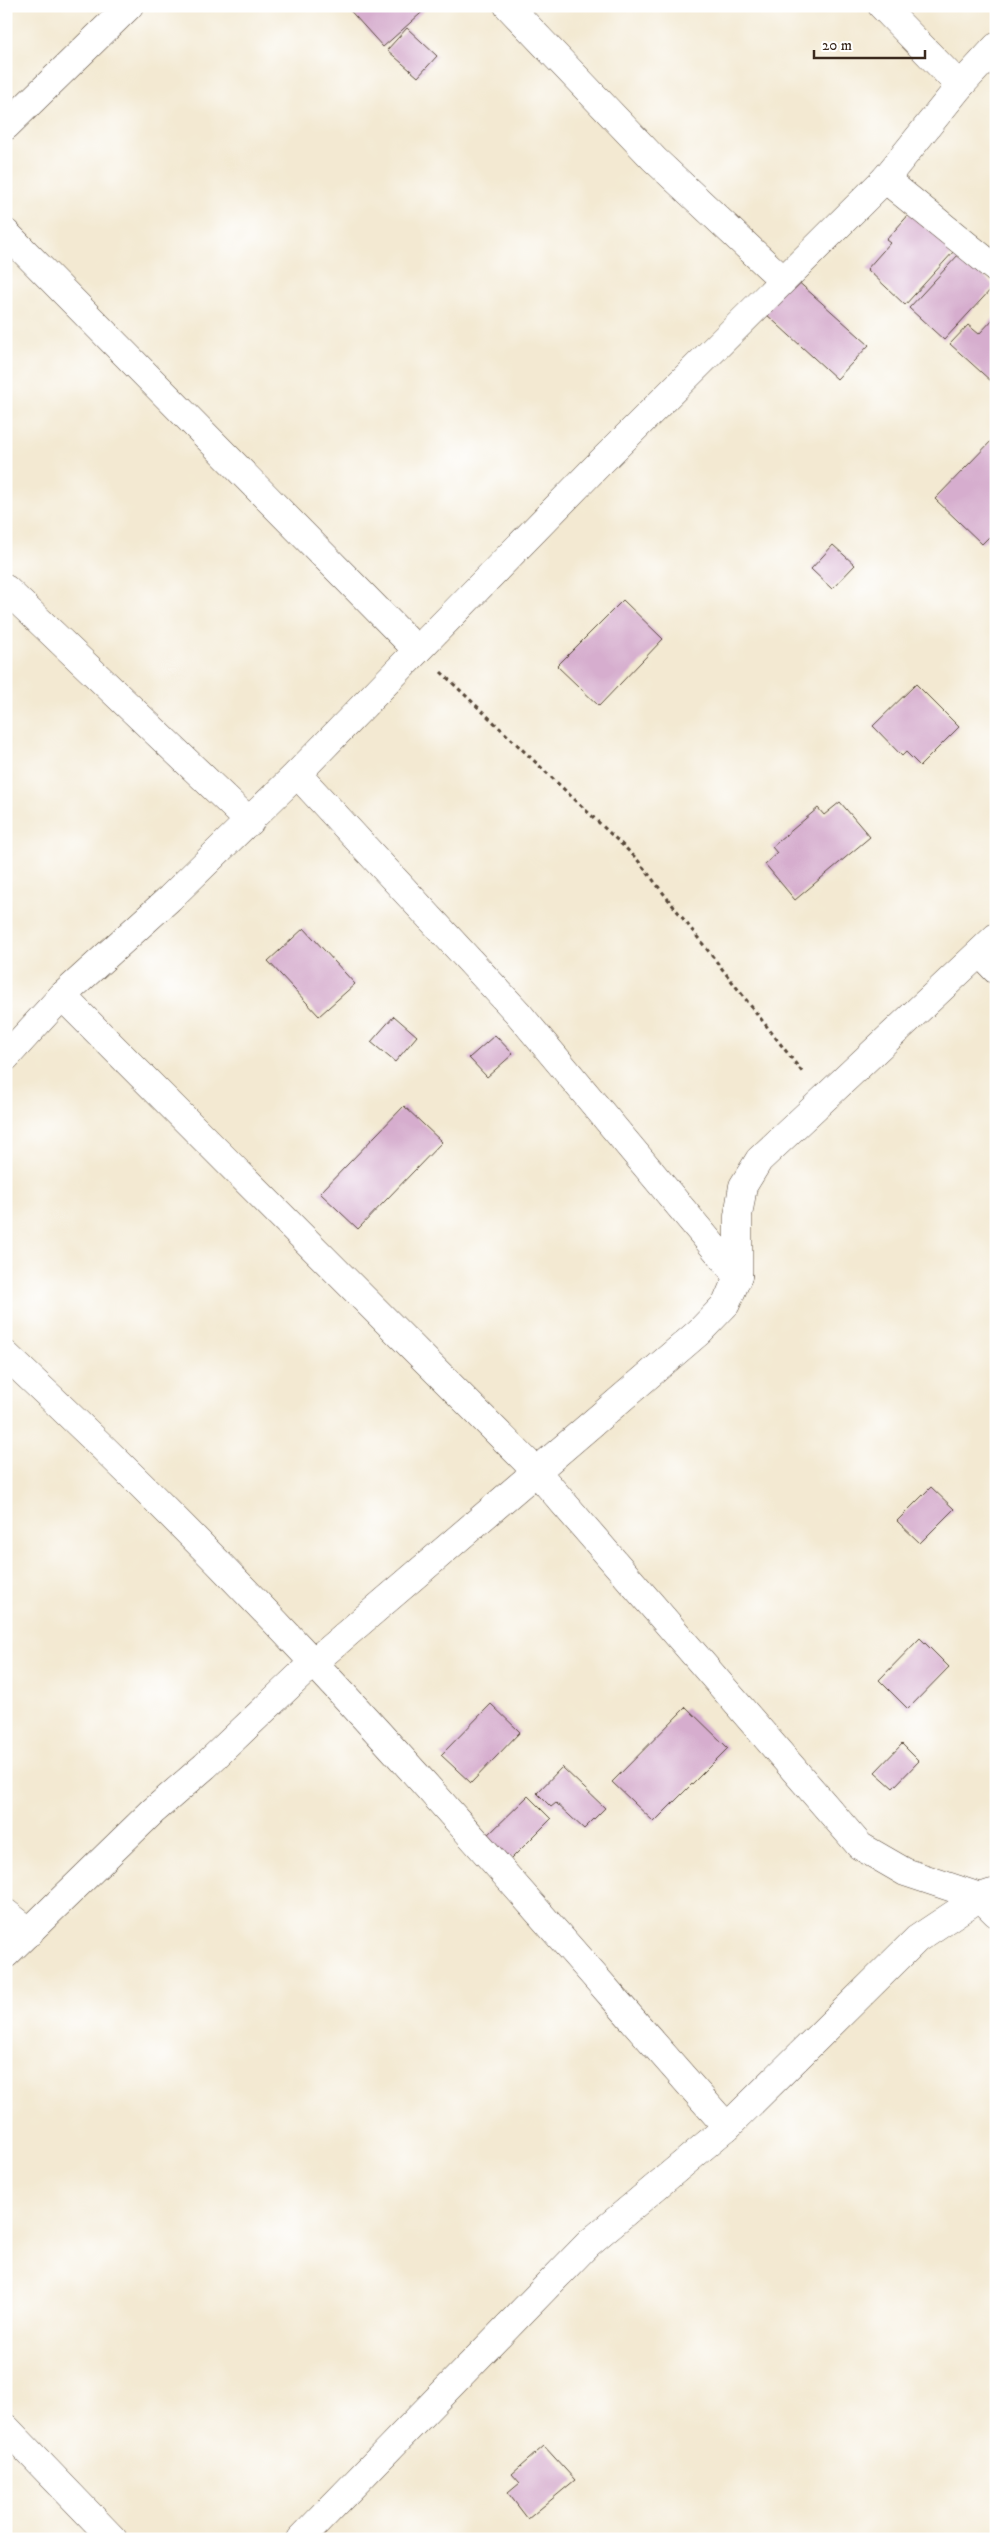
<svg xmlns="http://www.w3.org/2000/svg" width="1002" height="2545" viewBox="0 0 1002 2545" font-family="'IM FELL DW Pica',serif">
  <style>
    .building { fill: #d6adce }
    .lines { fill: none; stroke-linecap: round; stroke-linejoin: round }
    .minor-casing { stroke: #574739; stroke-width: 29 }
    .path { stroke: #574739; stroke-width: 3; stroke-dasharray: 4 4; stroke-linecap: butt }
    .minor { stroke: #fff; stroke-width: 28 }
  </style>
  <rect width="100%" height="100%" fill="#fff"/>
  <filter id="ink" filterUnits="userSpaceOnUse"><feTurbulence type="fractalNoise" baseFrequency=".02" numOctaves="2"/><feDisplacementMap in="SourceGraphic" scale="10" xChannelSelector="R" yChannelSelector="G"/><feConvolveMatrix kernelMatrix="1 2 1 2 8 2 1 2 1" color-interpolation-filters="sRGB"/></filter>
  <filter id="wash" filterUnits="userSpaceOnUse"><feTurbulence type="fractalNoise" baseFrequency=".0096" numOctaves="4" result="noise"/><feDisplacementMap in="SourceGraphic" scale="20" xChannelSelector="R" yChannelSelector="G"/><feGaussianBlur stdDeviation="1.12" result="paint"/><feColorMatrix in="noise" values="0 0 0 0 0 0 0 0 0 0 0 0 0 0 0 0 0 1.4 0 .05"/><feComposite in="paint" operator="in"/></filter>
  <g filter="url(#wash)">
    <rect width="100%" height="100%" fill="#f3e9d2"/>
    <g id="blocks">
      <g class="building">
        <polygon points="346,6 429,6 383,47"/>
        <polygon points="407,28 437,56 418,77 387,50"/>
        <polygon points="921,201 964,240 905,305 867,269 890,243 886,240"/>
        <polygon points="959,254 994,286 944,340 909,308"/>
        <polygon points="785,270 869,345 837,379 754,303"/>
        <polygon points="996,316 996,379 992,382 950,344 968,325 979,334"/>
        <polygon points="996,436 996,530 982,544 935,499"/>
        <polygon points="833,545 855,565 832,589 811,569"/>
        <polygon points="623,600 663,639 599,706 557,666"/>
        <polygon points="916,684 959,727 920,766 906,752 902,756 873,726"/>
        <polygon points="840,802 870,837 795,900 765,864 777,853 772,847 818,808 824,815"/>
        <polygon points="304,928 355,984 319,1016 268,961"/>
        <polygon points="394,1016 417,1036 395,1062 371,1042"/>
        <polygon points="495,1035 513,1054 487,1077 469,1058"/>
        <polygon points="404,1106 442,1142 358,1229 320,1193"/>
        <polygon points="931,1487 954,1509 920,1543 897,1521"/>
        <polygon points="920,1638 949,1667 908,1709 879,1680"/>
        <polygon points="491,1704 520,1732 471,1783 441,1755"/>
        <polygon points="686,1707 728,1748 654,1822 612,1782"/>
        <polygon points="902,1744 919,1761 893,1788 875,1772"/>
        <polygon points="562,1767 605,1808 584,1829 556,1803 551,1807 537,1793"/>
        <polygon points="528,1796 551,1819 509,1861 485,1838"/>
        <polygon points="544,2446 575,2480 528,2519 508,2493 520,2483 512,2474"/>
      </g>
    </g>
  </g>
  <g filter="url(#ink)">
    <use href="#blocks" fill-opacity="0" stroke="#574739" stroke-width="1"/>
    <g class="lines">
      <defs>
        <g id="minor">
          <polyline points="508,6 654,159 782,279"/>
          <polyline points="882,6 960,86"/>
          <polyline points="6,126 129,6"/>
          <polyline points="885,179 996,269"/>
          <polyline points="6,233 417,650"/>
          <polyline points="6,589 250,822"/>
          <polyline points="297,774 518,1013 738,1276"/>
          <polyline points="980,953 996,970"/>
          <polyline points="62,996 535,1470 860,1846 905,1872 980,1897 996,1913"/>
          <polyline points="6,1057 62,996 170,898 297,774 597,466 885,179 960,86 996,47"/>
          <path d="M 6,1355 C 112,1454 215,1557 314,1663 C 455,1814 590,1972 727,2127"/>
          <polyline points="6,1913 30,1932"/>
          <polyline points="6,1954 152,1812 205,1766 314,1662 699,1332 726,1304 738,1276 738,1216 743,1186 759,1160 996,937"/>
          <polyline points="6,2428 113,2539"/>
          <polyline points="301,2539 589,2243 727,2127 917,1939 980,1897 992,1893"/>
        </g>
      </defs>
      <use href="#minor" class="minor-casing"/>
      <polyline class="path" points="441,672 636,858 803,1073"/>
      <use href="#minor" class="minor"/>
    </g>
  </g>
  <rect width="1002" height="2545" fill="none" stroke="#fff" stroke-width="25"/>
  <path d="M814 50v8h111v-8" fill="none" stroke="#3b2a1e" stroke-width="2.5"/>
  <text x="822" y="50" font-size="15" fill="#3b2a1e" stroke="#ffffff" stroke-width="4" paint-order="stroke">20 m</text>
</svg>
